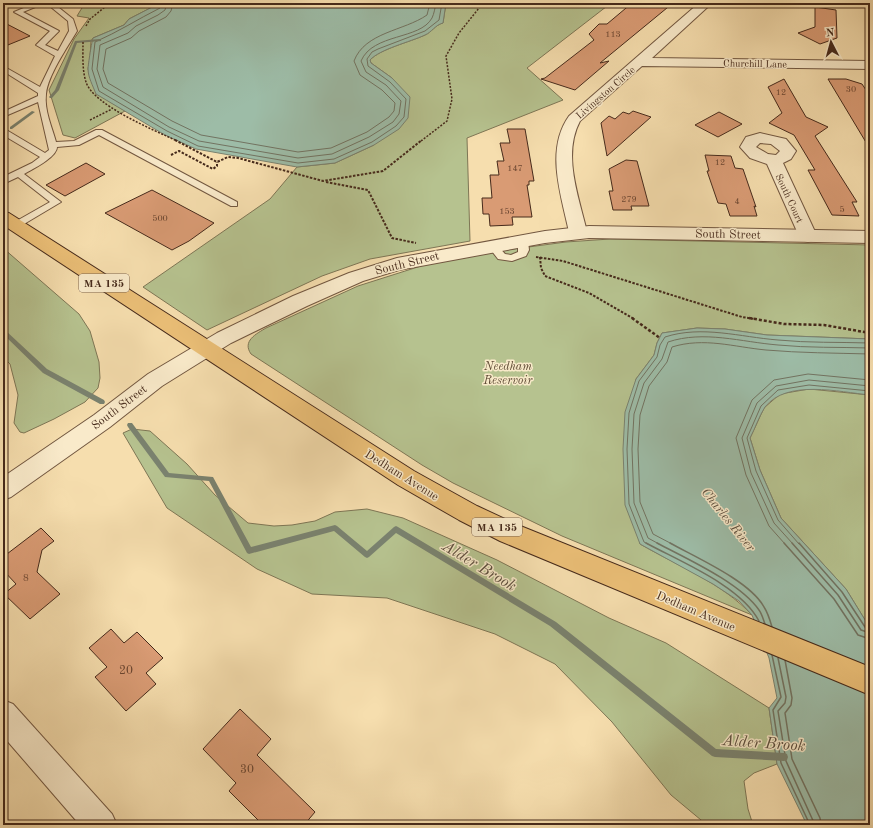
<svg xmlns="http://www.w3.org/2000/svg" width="873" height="828" viewBox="0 0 873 828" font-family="'Old Standard TT',serif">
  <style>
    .green { fill: #b6c28f; stroke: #7e7655 }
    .water { fill: #9dbca7; stroke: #7a826f }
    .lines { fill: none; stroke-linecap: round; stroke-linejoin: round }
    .shore-far1 { stroke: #727361; stroke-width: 1 }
    .shore { stroke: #727361; stroke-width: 1.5 }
    .stream { fill: #7a826f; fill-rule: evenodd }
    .building { fill: #d99b74; stroke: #462a1b }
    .service-casing { stroke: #725740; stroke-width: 2 }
    .minor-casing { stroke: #725740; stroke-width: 2 }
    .tertiary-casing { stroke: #725740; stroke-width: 2 }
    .primary-casing { stroke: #462a1b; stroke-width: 2 }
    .path-far2 { stroke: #462a1b; stroke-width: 1.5; stroke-dasharray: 2 1.5; stroke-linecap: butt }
    .path-far1 { stroke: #462a1b; stroke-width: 2; stroke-dasharray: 2.5 1.5; stroke-linecap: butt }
    .path { stroke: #462a1b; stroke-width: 2.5; stroke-dasharray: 3 2; stroke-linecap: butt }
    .service { fill: #f9eaca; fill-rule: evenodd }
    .minor { fill: #f9eaca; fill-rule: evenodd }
    .tertiary { fill: #f9eaca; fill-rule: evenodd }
    .primary { fill: #ebbf77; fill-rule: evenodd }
    .labels { text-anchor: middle; stroke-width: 3; stroke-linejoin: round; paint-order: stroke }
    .far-number-label { font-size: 9px; fill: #6b4631 }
    .far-street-label { font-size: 10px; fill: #462a1b; stroke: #f9eaca }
    .number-label { font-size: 10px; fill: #6b4631 }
    .shield { fill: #f9eaca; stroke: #7c6450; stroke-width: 1 }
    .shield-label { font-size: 11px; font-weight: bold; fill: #462a1b }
    .street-label { font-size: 12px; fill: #462a1b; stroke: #f9eaca }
    .park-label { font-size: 12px; font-style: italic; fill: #5c4832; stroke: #f9eaca }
    .near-number-label { font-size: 12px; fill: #6b4631 }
    .water-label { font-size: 13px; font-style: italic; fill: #5c4e3e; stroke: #f9eaca }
    .near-water-label { font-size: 16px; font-style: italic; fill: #5c4e3e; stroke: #f9eaca }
  </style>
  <rect width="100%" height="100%" fill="#f6deae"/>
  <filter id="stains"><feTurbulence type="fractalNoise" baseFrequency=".005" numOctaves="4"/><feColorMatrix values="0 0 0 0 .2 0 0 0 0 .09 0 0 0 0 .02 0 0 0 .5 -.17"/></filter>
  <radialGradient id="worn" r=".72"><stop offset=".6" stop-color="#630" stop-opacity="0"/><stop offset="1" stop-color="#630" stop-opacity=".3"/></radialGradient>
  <g class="green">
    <polygon points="85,3 160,3 129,19 124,25 93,38 91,41 90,58 88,69 96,93 125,111 75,138 63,135 49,90 74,39 89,18 77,16"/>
    <path d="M 446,3 L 611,3 L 527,68 L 563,100 L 467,138 L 470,241 L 370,259 L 322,276 L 207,330 L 143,287 L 270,199 L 297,167 L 335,163 L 374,145 L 392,78 L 371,63 L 370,60 C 380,49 410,42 425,35 C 432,32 435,25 443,23 Z"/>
    <path d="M 610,239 L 870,245 L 870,339 L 767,335 L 725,329 L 697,328 L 662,333 L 657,343 L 654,355 L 636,379 L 640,544 C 678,566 722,583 752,615 L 562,536 L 453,483 L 422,465 L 251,354 C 242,341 256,334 266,328 L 358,286 L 446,258 L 566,242 Z"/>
    <polygon points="3,248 79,314 90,331 99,362 100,378 98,388 85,402 54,419 24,433 20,432 14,423 18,395 10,364 3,357"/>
    <polygon points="809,389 870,395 870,628 846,589 781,518 760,470 750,438 764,408 780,394"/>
    <polygon points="132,429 150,431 187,464 215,495 248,523 274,526 292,525 315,521 335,512 367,509 403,518 497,560 609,618 666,643 769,708 777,764 754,773 744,781 748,809 753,825 707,825 671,795 612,722 555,664 495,634 387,598 312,594 257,569 167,508 123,433"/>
  </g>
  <g class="water">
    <path d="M 160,3 L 370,3 L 381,5 L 393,3 L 446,3 L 443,23 C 435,25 432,32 425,35 C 410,42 380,49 370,60 L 371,63 L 392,78 L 410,97 L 408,118 L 399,129 L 374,145 L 335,163 L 297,167 L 196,149 L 165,135 L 96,94 C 93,86 88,77 88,69 C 88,65 92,40 93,38 L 124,25 L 129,19 Z"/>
    <path d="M 697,328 L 725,329 L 767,335 L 870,339 L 870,395 C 839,392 787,379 765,407 C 759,416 755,429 750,438 L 760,470 L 781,518 L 846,589 L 870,628 L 870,825 L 807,825 L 777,764 L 769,708 L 777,698 L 769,658 L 752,615 L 739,601 L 713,584 L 640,544 L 625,505 L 623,449 L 625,412 L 636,379 L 654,355 L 657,343 L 662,333 Z"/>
  </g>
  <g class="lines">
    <g class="shore-far1">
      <path d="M 162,3 L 160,8 C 138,19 118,32 95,42 L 92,69 L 99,91 L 167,131 L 198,146 L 298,163 L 334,159 L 372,142 L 396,126 L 404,117 L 406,99 L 390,82 L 368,66 L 367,59 L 372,52 L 378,49 L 425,31 L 439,20 L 442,3"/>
      <path d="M 167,3 L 165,10 L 158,15 L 136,26 L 128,33 L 100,45 L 97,69 L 103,87 L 169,127 L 199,141 L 298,158 L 332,154 L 369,137 L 393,122 L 399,114 L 401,101 L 386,85 L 366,72 L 361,61 C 373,33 420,40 432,18 C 434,14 435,8 436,3"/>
      <path d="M 173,3 L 171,11 L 166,17 L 139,31 L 131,38 L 106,49 L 103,69 L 108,83 L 172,121 L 201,135 L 298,152 L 331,148 L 367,132 L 389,117 L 394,111 L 395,103 L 382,90 L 360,75 L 354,61 C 365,32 404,31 427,15 L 430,3"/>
      <path d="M 648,544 L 644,542 L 629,504 L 627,449 L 629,413 L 639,381 L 657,357 L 660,345 L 665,337 C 702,325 740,337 778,340 C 808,343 839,342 870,343"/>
      <path d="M 659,544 L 648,538 L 634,503 L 632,449 L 634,414 L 644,383 L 662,359 L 668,342 C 704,330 741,342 778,345 C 808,348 839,347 870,348"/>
      <path d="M 672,544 L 653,534 L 640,502 L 638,449 L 640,415 L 649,386 L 667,362 L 672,347 C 704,337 734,347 766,350 C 800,353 835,353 870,354"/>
      <polyline points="785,544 769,526 746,475 736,438 752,400 774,380 808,374 870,380"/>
      <polyline points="793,544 774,523 751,473 742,438 757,403 776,386 809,380 870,386"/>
      <polyline points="799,544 778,520 756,471 747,438 761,406 778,390 809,385 870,391"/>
    </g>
    <g class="shore">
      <path d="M 646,543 C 681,562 741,586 759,621"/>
      <path d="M 657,543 C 687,559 739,582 759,610 C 762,614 763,619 765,624"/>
      <path d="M 670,543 C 695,557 750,581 764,607 C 768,613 770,620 772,627"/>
      <polyline points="784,543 834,599 858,635 870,639"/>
      <polyline points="792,543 838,595 861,630 870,633"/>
      <polyline points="799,543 842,592 865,627 870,628"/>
      <polyline points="772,655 781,697 773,710 781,763 810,825"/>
      <polyline points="778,658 786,697 785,703 778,711 786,761 815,825"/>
      <polyline points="785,660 792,698 791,705 785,713 792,759 820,818 821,825"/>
    </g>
    <g class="stream">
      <polygon points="100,39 101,39 101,41 77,43 59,90 52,98 50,98 49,97 55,90 75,41"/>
      <polygon points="32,111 35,112 12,129 10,129 10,127"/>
      <polygon points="3,329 5,330 47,369 104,400 105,402 104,404 100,404 43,373 3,334"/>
      <polygon points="128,423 132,423 169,473 213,477 251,547 335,525 337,526 367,551 394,527 396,526 398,527 556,622 716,749 784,753 787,754 788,757 787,760 784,761 715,757 712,756 550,626 396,533 369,557 367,558 365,557 334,531 249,554 247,553 209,481 165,477 128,427 127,425"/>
    </g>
  </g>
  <g class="building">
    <polygon points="632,3 673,3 600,63 609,61 575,90 541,79 545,78 594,40 589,34 599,24 607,24"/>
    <polygon points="815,7 836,10 837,38 820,44 798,33 815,27"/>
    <polygon points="3,22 30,36 3,47"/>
    <polygon points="784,79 806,117 828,127 815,136 857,202 852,202 859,216 832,215 808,170 815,170 794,135 769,123 782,113 768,87"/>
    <polygon points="828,79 846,79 862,84 870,96 870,149"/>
    <polygon points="633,111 651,117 607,156 601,123 609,116 615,119 623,112 629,114"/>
    <polygon points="719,112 742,124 718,137 695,125"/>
    <polygon points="507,129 525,129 534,181 529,181 529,185 527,185 532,217 512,217 513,225 490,226 489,214 483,214 482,198 492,198 490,175 499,175 497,161 504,161 500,143 510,143"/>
    <polygon points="705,155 731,156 735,168 743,169 756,207 754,206 757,216 730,216 726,204 718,203 707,171 709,171"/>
    <polygon points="626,160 637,161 649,206 631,206 632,210 613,210 609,191 613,191 609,169"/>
    <polygon points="86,163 105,174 65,196 46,185"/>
    <polygon points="152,190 214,223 189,241 172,250 105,213"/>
    <polygon points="41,528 54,541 42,550 37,572 60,594 30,619 4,594 16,584 3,570 3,557"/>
    <polygon points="111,629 124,643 137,632 163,658 146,673 156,684 126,711 95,677 107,667 89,648"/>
    <polygon points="240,709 271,739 257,755 315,812 304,825 263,825 229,791 236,783 203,749"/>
  </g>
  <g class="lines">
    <defs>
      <g id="service">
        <path d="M 36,3 L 45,3 L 23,12 L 59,31 L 45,45 L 58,51 L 69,31 L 68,21 L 46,3 L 53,3 L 73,19 L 77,31 C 67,48 48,75 46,94 C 44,110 52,127 56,142 L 74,141 L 96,130 L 102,130 L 237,202 L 237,206 L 231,206 L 99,135 L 79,145 L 57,147 C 57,157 33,169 24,174 L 61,202 L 19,227 L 13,227 L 11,225 L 13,223 L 50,202 L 18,177 L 3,184 L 3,177 L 32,163 L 40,157 L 3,135 L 3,128 L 45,153 L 49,150 L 38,102 L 3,117 L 3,112 L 38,96 L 38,93 L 3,71 L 3,66 L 40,87 L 55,56 L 36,45 L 50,31 L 14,12 Z"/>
        <polygon points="523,238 528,241 529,250 526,256 512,261 498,259 488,246 493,243 496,244 505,254 511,255 518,252 518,241"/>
      </g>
      <g id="minor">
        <path d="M 699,3 L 712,3 L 652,58 L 870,61 L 870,69 L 642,66 L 580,121 C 562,155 579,197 587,232 L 584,236 L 578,238 L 572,236 L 569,232 C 561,194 545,150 569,116 Z"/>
        <path d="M 760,133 L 786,139 L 796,151 L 791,159 L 783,163 L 817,236 L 814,240 L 808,242 L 802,240 L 799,236 L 767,164 L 750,158 L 740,147 L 746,137 ZM 760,143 L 771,144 L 780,151 L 776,155 L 768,154 L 756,147 Z"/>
        <polygon points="3,700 13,704 112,814 117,825 80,825 3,736"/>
      </g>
      <polygon id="tertiary" points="589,226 870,231 870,243 589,238 545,243 399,270 363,281 307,306 231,343 162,386 110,427 11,497 3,500 3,477 94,415 148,374 217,333 293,296 349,273 397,258 545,231"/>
      <polygon id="primary" points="3,212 9,213 414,471 477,506 518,525 870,667 870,695 500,541 459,520 398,485 3,225"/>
    </defs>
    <use href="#service" class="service-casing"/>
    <use href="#minor" class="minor-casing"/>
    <use href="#tertiary" class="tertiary-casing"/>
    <use href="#primary" class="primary-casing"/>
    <g class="path-far2">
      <polyline points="86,26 90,19 110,3"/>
      <path d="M 83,42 C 83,55 82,70 86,82 C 93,105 154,130 177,141"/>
      <polyline points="90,120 112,109"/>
      <polyline points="421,141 447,121 452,99 446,56 459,33 483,3"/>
    </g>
    <g class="path-far1">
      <polyline points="175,140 217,162 228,157 238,158 323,181 383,171 422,140"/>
      <polyline points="171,155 179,151 213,169 217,166 217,162"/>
      <polyline points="326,182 368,190 392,238 416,243"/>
      <polyline points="536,257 563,261 742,317 755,319"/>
      <polyline points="540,257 541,268 545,276 589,293 634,319"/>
    </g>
    <g class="path">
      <polyline points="632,318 660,338"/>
      <polyline points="749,318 784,324 824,325 870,333"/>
    </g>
    <use href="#service" class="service"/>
    <use href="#minor" class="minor"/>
    <use href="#tertiary" class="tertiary"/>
    <use href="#primary" class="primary"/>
  </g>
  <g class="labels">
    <g class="far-number-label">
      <text x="613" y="37">113</text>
      <text x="851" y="92">30</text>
      <text x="781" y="95">12</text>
      <text x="720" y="165">12</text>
      <text x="515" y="171">147</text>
      <text x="629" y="202">279</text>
      <text x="737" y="204">4</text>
      <text x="842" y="212">5</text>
      <text x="507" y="214">153</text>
      <text x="160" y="221">500</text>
    </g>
    <g class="far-street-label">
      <text transform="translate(755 63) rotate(1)" y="4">Churchill Lane</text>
      <text transform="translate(605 92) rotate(-41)" y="4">Livingston Circle</text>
      <text transform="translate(790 198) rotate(65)" y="4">South Court</text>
    </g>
    <g class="number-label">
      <text x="26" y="581">8</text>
    </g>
    <g class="shield">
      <rect x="79" y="274" width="50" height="18" rx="3"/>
      <rect x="472" y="518" width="50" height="18" rx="3"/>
    </g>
    <g class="shield-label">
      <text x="104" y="287">MA 135</text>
      <text x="497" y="531">MA 135</text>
    </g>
    <g class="street-label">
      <text transform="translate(728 234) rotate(1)" y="4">South Street</text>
      <text transform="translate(407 263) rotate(-14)" y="4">South Street</text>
      <text transform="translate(119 407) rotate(-37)" y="4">South Street</text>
      <text transform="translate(402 475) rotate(32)" y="4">Dedham Avenue</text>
      <text transform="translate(696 611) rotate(23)" y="4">Dedham Avenue</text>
    </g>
    <g class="park-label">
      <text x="508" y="370">Needham<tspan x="508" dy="14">Reservoir</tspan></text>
    </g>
    <g class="near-number-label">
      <text x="126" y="674">20</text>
      <text x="247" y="773">30</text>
    </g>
    <g class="water-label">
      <text transform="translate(729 519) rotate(51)" y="5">Charles River</text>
    </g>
    <g class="near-water-label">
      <text transform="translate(480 565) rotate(31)" y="6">Alder Brook</text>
      <text transform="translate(764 742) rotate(4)" y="6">Alder Brook</text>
    </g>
  </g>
  <rect width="873" height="828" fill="none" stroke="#f6deae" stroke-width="16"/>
  <rect x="4" y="4" width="865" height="820" fill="none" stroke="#462a1b" stroke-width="2"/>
  <rect x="8" y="8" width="857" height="812" fill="none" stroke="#462a1b"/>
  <g transform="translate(831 42) rotate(354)" stroke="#f9eaca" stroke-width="3" paint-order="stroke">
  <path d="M0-3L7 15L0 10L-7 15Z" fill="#462a1b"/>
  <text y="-6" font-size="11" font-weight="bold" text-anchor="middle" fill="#462a1b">N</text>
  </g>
  <rect width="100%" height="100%" filter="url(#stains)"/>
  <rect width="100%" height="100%" fill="url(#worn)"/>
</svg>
